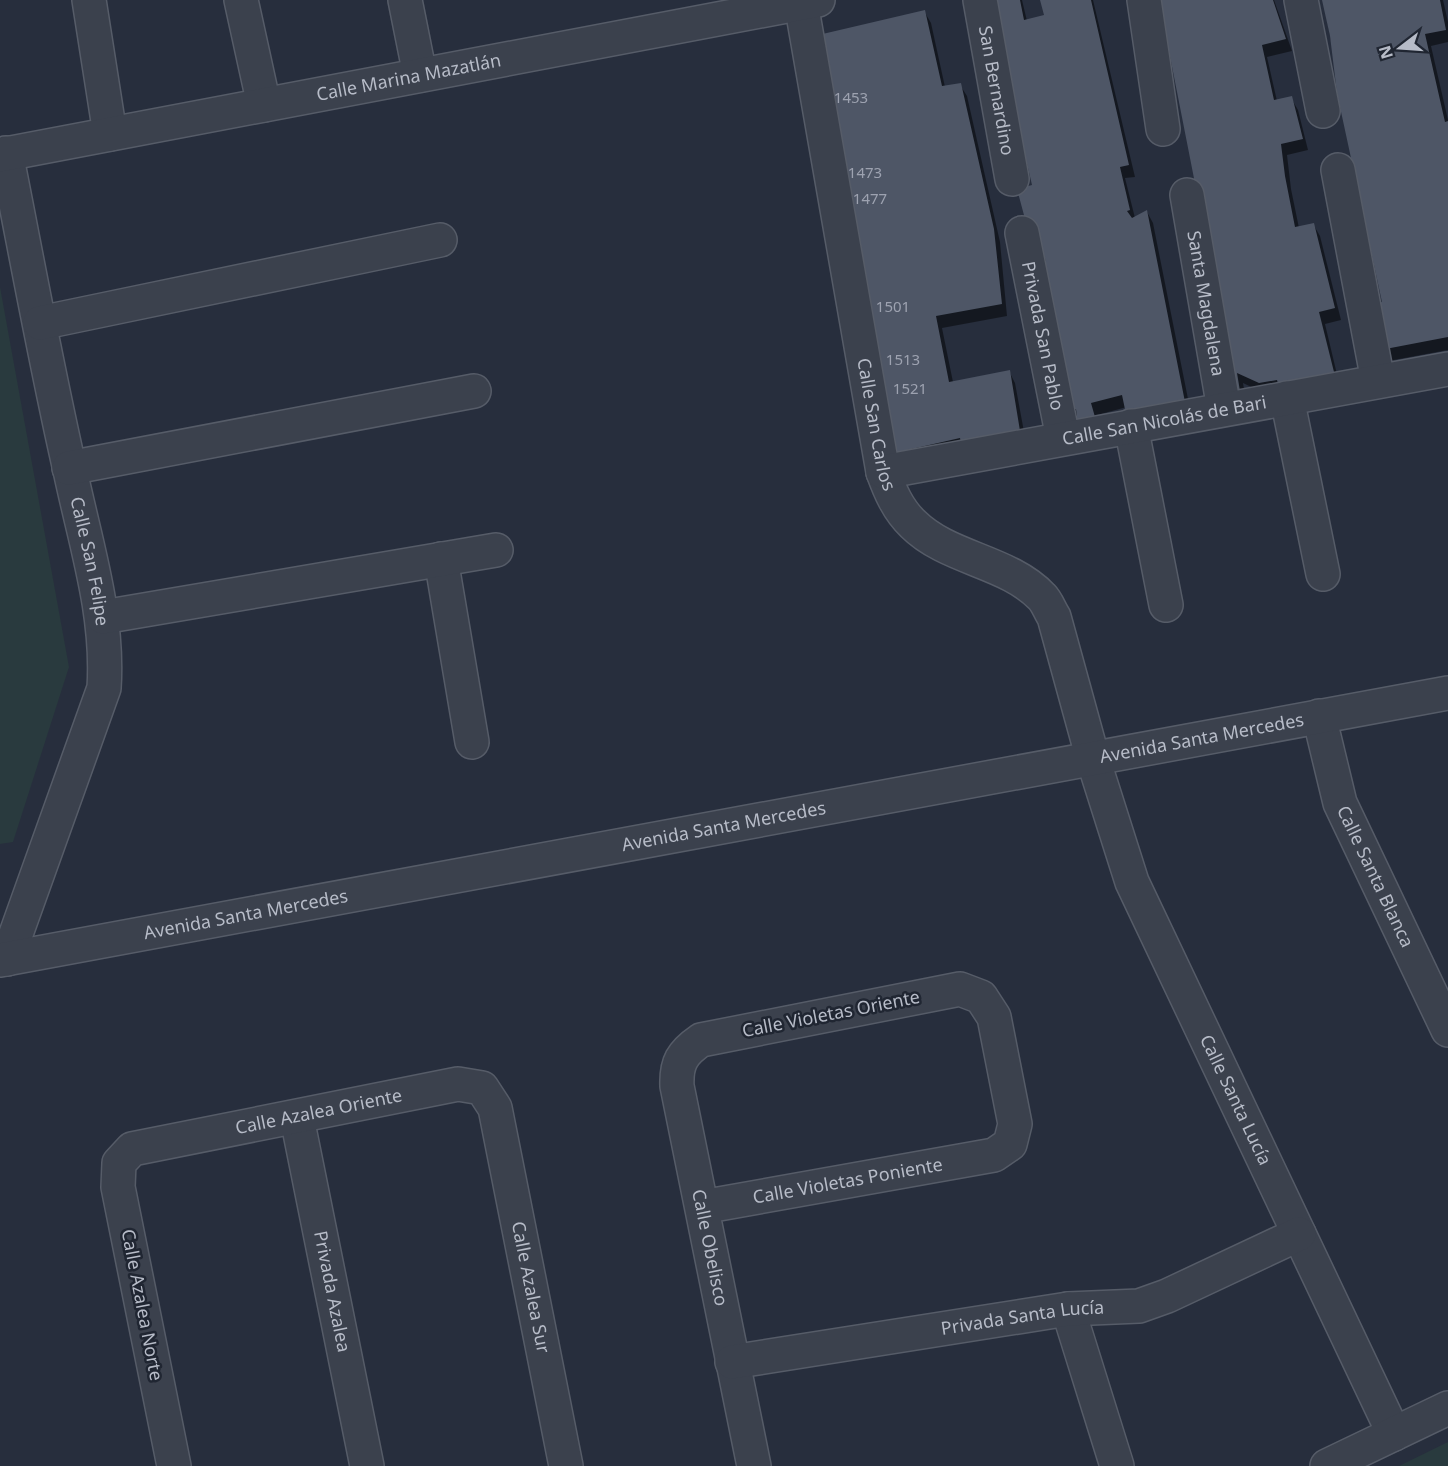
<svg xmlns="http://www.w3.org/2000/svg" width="1448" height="1466" viewBox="0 0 1448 1466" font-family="'Noto Sans',sans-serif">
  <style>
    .green { fill: #293a3e }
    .shadow { fill: #0007 }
    .building { fill: #4e5666 }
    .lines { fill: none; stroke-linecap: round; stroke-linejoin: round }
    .minor-casing { stroke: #565c68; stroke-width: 36 }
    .minor { stroke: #3b414d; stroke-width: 33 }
    .labels { text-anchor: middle; stroke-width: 5; stroke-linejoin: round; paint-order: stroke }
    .number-label { font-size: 15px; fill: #9da2b0 }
    .street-label { font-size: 18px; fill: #b7bcc8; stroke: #202632 }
  </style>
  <rect width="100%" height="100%" fill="#272e3d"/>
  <g class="green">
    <polygon points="0,287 69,667 13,842 0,844"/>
    <polygon points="1448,1442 1448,1466 1399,1466"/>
  </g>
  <g class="shadow">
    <polygon points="991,0 1022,0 1027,21 1046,16 1042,0 1093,0 1135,177 1125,178 1135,218 1147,212 1153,223 1192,419 1127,407 1097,415 1102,435 1071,423 1048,270 1044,271 1033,186"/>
    <polygon points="1151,0 1274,0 1292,51 1267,57 1277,101 1291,98 1298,110 1308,150 1287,155 1291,189 1299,228 1313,224 1320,236 1341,320 1325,324 1340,387 1266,394 1243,383 1246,402 1235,404 1215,282 1171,53 1163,55"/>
    <polygon points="1323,0 1443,0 1448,22 1448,42 1431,46 1448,120 1448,350 1383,362 1383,304"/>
    <polygon points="924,11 931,23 945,87 960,85 967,96 1000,242 1007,316 942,328 953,382 1009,371 1015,383 1027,448 902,464 896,452"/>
  </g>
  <g class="building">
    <polygon points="989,0 1020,0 1024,20 1044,15 1040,0 1091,0 1129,165 1120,167 1130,210 1127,211 1132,218 1147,210 1186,407 1127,419 1122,395 1091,403 1097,424 1078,427 1076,409 1063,412 1045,258 1036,260 1017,189 1032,185"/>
    <polygon points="1149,0 1273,0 1286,39 1262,45 1274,100 1292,96 1303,139 1281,144 1285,176 1295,227 1314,223 1335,308 1319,312 1335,376 1279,387 1277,380 1259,383 1237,373 1240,391 1227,393 1201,214 1167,41"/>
    <polygon points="1322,0 1440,0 1446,30 1425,34 1445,122 1448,121 1448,337 1375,351 1367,305 1382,302 1337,93 1330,36"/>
    <polygon points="925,10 942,86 961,83 994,229 1002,304 936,316 949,382 1010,370 1021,437 962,447 960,438 894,453 814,36"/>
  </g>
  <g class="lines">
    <defs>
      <g id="minor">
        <polyline points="89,0 110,134"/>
        <polyline points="241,0 264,105"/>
        <polyline points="405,0 420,75"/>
        <path id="s1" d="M 980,0 L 1012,179"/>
        <polyline points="1144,0 1163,129"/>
        <polyline points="1301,0 1323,111"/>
        <path id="s2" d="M 801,3 L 883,472 C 890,491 898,510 913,524 C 948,559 1008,561 1042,597 C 1047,602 1050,611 1054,617 L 1093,759 L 1132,882 L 1394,1434"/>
        <path id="s3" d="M 6,153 C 27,259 46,365 70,470 C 85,542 109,613 104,688 L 7,959"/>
        <path id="s4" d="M 0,155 L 818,0"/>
        <polyline points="1338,170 1378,381"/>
        <path id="s5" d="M 1187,195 L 1224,409"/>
        <path id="s6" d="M 1022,233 L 1063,438"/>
        <polyline points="40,323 440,240"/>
        <polyline points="1287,398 1323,574"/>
        <polyline points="1131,426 1166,605"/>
        <polyline points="69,468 474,391"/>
        <path id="s7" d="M 883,472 L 1448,369"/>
        <polyline points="441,559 472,742"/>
        <polyline points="103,617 496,550"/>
        <path id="s8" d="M 1319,716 L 1340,803 L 1448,1030"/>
        <path id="s9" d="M 0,960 L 1448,693"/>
        <path id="s10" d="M 297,1118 L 367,1466"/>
        <path id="s11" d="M 702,1207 L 994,1155 L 1010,1144 L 1015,1124 L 994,1017 L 981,997 L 960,989 L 701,1040 C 682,1053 676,1063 677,1086 L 754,1466"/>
        <polyline points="1068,1309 1117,1466"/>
        <path id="s12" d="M 732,1362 L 1068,1309 L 1139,1306 L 1167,1296 L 1299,1234"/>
        <path id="s13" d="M 174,1466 L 118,1187 L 119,1163 L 132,1149 L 458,1084 L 482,1088 L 495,1108 L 566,1466"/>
        <polyline points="1327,1466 1448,1408"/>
      </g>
    </defs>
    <use href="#minor" class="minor-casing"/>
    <use href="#minor" class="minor"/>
  </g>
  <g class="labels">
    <g class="number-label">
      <text x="851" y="103">1453</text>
      <text x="865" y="178">1473</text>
      <text x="870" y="204">1477</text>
      <text x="893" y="312">1501</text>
      <text x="903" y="365">1513</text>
      <text x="910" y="394">1521</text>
    </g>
    <g class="street-label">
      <text dy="6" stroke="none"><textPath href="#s4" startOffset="416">Calle Marina Mazatlán</textPath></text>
      <text dy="6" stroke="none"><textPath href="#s1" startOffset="92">San Bernardino</textPath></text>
      <text dy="6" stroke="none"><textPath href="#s5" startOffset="110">Santa Magdalena</textPath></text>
      <text dy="6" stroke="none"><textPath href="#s6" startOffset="105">Privada San Pablo</textPath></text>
      <text dy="6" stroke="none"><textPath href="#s7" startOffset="286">Calle San Nicolás de Bari</textPath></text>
      <text dy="6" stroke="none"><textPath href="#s2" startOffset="428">Calle San Carlos</textPath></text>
      <text dy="6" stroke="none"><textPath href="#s3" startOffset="417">Calle San Felipe</textPath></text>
      <text dy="6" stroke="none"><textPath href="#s9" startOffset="1222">Avenida Santa Mercedes</textPath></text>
      <text dy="6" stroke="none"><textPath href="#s9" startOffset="736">Avenida Santa Mercedes</textPath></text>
      <text dy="6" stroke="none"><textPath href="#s8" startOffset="171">Calle Santa Blanca</textPath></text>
      <text dy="6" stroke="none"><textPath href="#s9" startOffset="250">Avenida Santa Mercedes</textPath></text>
      <text transform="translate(831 1014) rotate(-11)" y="6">Calle Violetas Oriente</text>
      <text dy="6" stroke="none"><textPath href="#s2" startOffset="1227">Calle Santa Lucía</textPath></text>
      <text dy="6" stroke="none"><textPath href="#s13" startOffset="518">Calle Azalea Oriente</textPath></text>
      <text dy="6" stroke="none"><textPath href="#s11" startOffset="148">Calle Violetas Poniente</textPath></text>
      <text dy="6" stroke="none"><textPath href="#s11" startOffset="976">Calle Obelisco</textPath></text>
      <text dy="6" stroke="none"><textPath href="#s13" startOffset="891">Calle Azalea Sur</textPath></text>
      <text dy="6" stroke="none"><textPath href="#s10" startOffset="177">Privada Azalea</textPath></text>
      <text transform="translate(142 1305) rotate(79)" y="6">Calle Azalea Norte</text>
      <text dy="6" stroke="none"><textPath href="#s12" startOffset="294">Privada Santa Lucía</textPath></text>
    </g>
  </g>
  <g transform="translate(1400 48) rotate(253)" stroke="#202632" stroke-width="4.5" paint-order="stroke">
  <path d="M0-4.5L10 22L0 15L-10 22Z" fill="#b7bcc8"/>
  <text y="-9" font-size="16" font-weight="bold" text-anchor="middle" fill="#b7bcc8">N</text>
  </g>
</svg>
